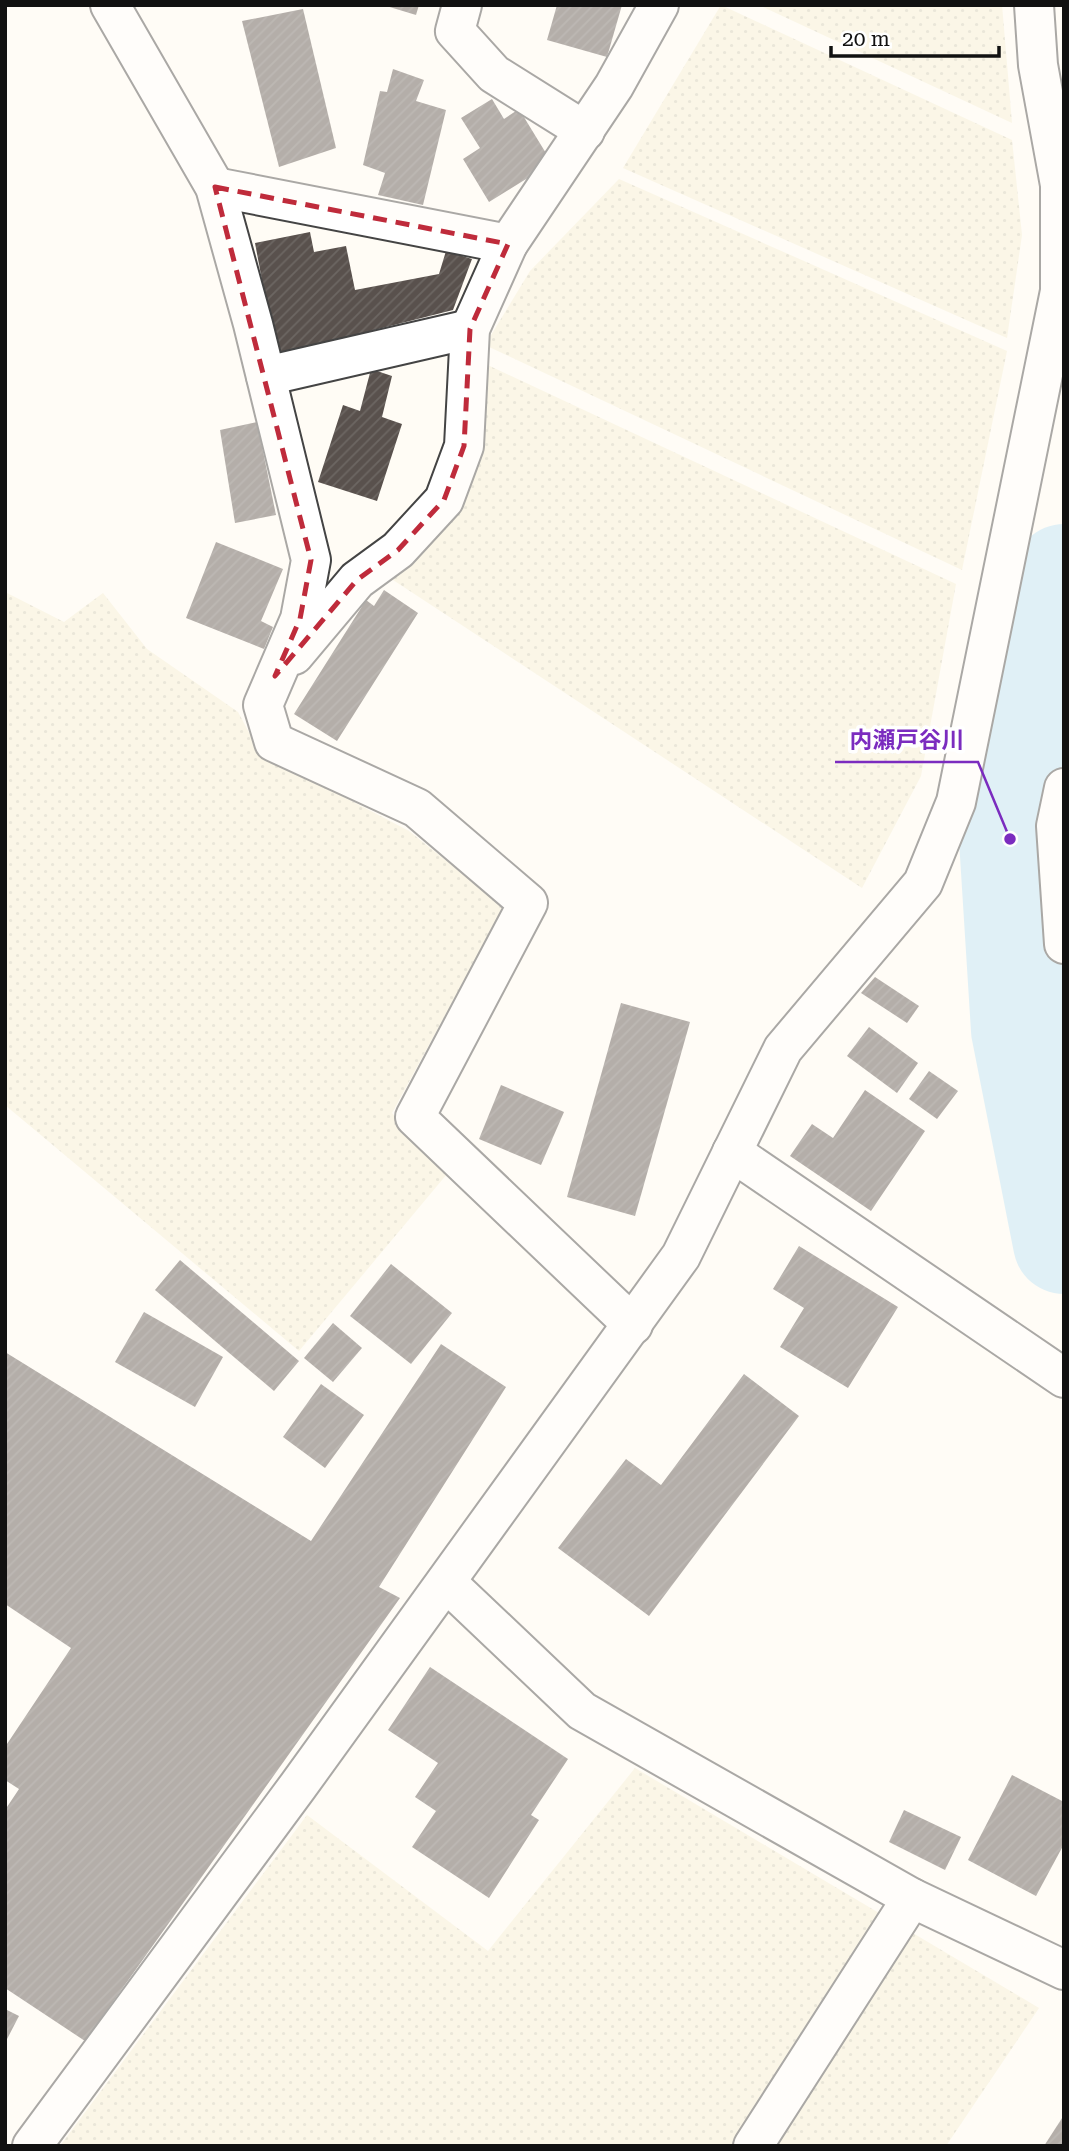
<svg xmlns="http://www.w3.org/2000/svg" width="1069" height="2151" viewBox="0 0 1069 2151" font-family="'Roboto Serif','Noto Sans JP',serif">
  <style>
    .farmland { fill: url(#farmland-dots) }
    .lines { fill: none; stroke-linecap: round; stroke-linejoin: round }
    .river { stroke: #bbe3f5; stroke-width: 102 }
    .building { fill: url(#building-hatch) }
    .minor-casing { stroke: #444; stroke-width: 42 }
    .minor { stroke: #fff; stroke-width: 38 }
    .marked { fill: none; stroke: #bf2b3b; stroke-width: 5; stroke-dasharray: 14 9; stroke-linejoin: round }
    .leader { fill: none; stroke: #7b2cbf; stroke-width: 2.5 }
    .callout-dot { fill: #7b2cbf; stroke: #fff; stroke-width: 2.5 }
    .callout-label { font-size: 23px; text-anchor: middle; font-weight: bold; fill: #7b2cbf; stroke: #fff; stroke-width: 7; stroke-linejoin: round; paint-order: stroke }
  </style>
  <defs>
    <pattern id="farmland-dots" width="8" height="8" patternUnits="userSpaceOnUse" patternTransform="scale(1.75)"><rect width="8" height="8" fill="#f5f0d5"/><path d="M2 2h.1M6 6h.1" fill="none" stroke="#d1cdb6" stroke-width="1.8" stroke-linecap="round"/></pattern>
    <pattern id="building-hatch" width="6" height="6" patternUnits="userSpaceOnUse" patternTransform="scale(1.75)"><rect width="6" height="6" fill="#59514d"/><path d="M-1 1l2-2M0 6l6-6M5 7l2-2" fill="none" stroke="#6c6662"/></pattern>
  </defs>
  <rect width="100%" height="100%" fill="#fffcf5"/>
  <g class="farmland">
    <polygon points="721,5 1012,140 1022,235 1007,338 623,168"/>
    <polygon points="759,5 1002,5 1012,123"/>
    <polygon points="619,179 1007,351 962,570 485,345 530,271"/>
    <polygon points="479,361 956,584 921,776 862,888 387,576 448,513"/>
    <polygon points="5,592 64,622 103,593 147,649 238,712 260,753 409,831 504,907 392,1113 447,1174 299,1351 5,1105"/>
    <polygon points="635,1768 1039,2008 946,2146 60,2146 307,1815 488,1951"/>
  </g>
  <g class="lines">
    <polyline class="river" points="1064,575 1010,839 1022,1030 1064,1243"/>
  </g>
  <g class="building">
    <polygon points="383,5 419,5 416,15"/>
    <polygon points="557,5 622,5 607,57 547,40"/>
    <polygon points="303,9 336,148 279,167 242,21"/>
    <polygon points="393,69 424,80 416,101 446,110 423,205 378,195 385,173 363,165 380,91 387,92"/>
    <polygon points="492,99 504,119 519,109 552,163 489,202 463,159 480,148 461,118"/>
    <polygon points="310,232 314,252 346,246 355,290 439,274 446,251 472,259 453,310 276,355 255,243"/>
    <polygon points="371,369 392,376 382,417 402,424 377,501 318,482 343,405 360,411"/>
    <polygon points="257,422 276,515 235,523 220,430"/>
    <polygon points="216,542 283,569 261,621 273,627 264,649 186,618"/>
    <polygon points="384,590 418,613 337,741 294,714 366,600 374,606"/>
    <polygon points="875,977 919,1006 907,1023 861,993"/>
    <polygon points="621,1003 690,1022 635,1216 567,1197"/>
    <polygon points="869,1027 918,1063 897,1093 847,1056"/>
    <polygon points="929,1071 958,1091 937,1119 909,1099"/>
    <polygon points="501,1085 564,1112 541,1165 479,1139"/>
    <polygon points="865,1090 925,1131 871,1211 790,1156 812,1124 833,1138"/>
    <polygon points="799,1246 898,1307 848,1388 780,1347 804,1308 773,1289"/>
    <polygon points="180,1260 299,1361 274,1391 155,1290"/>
    <polygon points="391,1264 452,1313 411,1364 350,1316"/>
    <polygon points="144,1312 223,1357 195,1407 115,1362"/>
    <polygon points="333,1323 362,1348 333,1382 304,1358"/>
    <polygon points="441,1344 506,1387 379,1587 400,1598 85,2041 5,1988 5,1810 19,1789 5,1780 5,1747 71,1648 5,1604 5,1352 311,1541"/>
    <polygon points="744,1374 799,1416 649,1616 558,1548 626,1459 661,1485"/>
    <polygon points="321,1384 364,1415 325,1468 283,1437"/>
    <polygon points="430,1667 568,1759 531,1815 539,1820 489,1898 412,1847 436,1811 415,1797 438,1763 388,1730"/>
    <polygon points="1012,1775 1064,1802 1064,1844 1036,1896 968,1860"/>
    <polygon points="904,1810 961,1837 945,1870 889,1842"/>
    <polygon points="5,2009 19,2016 5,2043"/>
    <polygon points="1064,2115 1064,2146 1044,2146"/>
  </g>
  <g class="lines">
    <defs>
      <g id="minor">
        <polyline points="110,5 215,187 253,324 311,560 300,619 263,705 274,742 417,808 528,903 415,1117 633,1325"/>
        <polyline points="462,5 455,31 494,74 585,131"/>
        <polyline points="215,187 508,244 614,86 659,5"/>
        <polyline points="266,376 470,329"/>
        <polyline points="294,655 357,580 398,550 444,500 464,446 470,329 508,244"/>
        <polyline points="1064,788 1056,826 1064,944"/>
        <polyline points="732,1152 1064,1378"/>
        <polyline points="446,1582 582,1711 912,1898 1064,1970"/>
        <polyline points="32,2146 298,1786 681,1256 783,1049 923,883 956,802 1060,291 1060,185 1038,65 1034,5"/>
        <polyline points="753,2146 912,1898"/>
      </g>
    </defs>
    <use href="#minor" class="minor-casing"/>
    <use href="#minor" class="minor"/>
  </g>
  <path d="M0 0H1069V2151H0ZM 215,187 L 508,244 L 470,329 L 464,446 L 444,500 L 398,550 L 357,580 L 275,676 L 300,619 L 311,560 Z" fill="#fffcf5" fill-opacity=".55" fill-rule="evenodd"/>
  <path class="marked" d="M 215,187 L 508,244 L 470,329 L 464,446 L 444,500 L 398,550 L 357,580 L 275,676 L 300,619 L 311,560 Z"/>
  <path class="leader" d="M1010 839L978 762H835"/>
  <circle class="callout-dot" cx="1010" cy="839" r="7"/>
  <g class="callout-label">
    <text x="907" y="748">内瀬戸谷川</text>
  </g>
  <rect width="1069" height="2151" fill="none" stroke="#111111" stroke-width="14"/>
  <path d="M831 46v10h168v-10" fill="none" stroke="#111111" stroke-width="3.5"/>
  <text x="842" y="46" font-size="21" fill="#111111" stroke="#ffffff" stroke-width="5" paint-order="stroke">20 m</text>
</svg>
